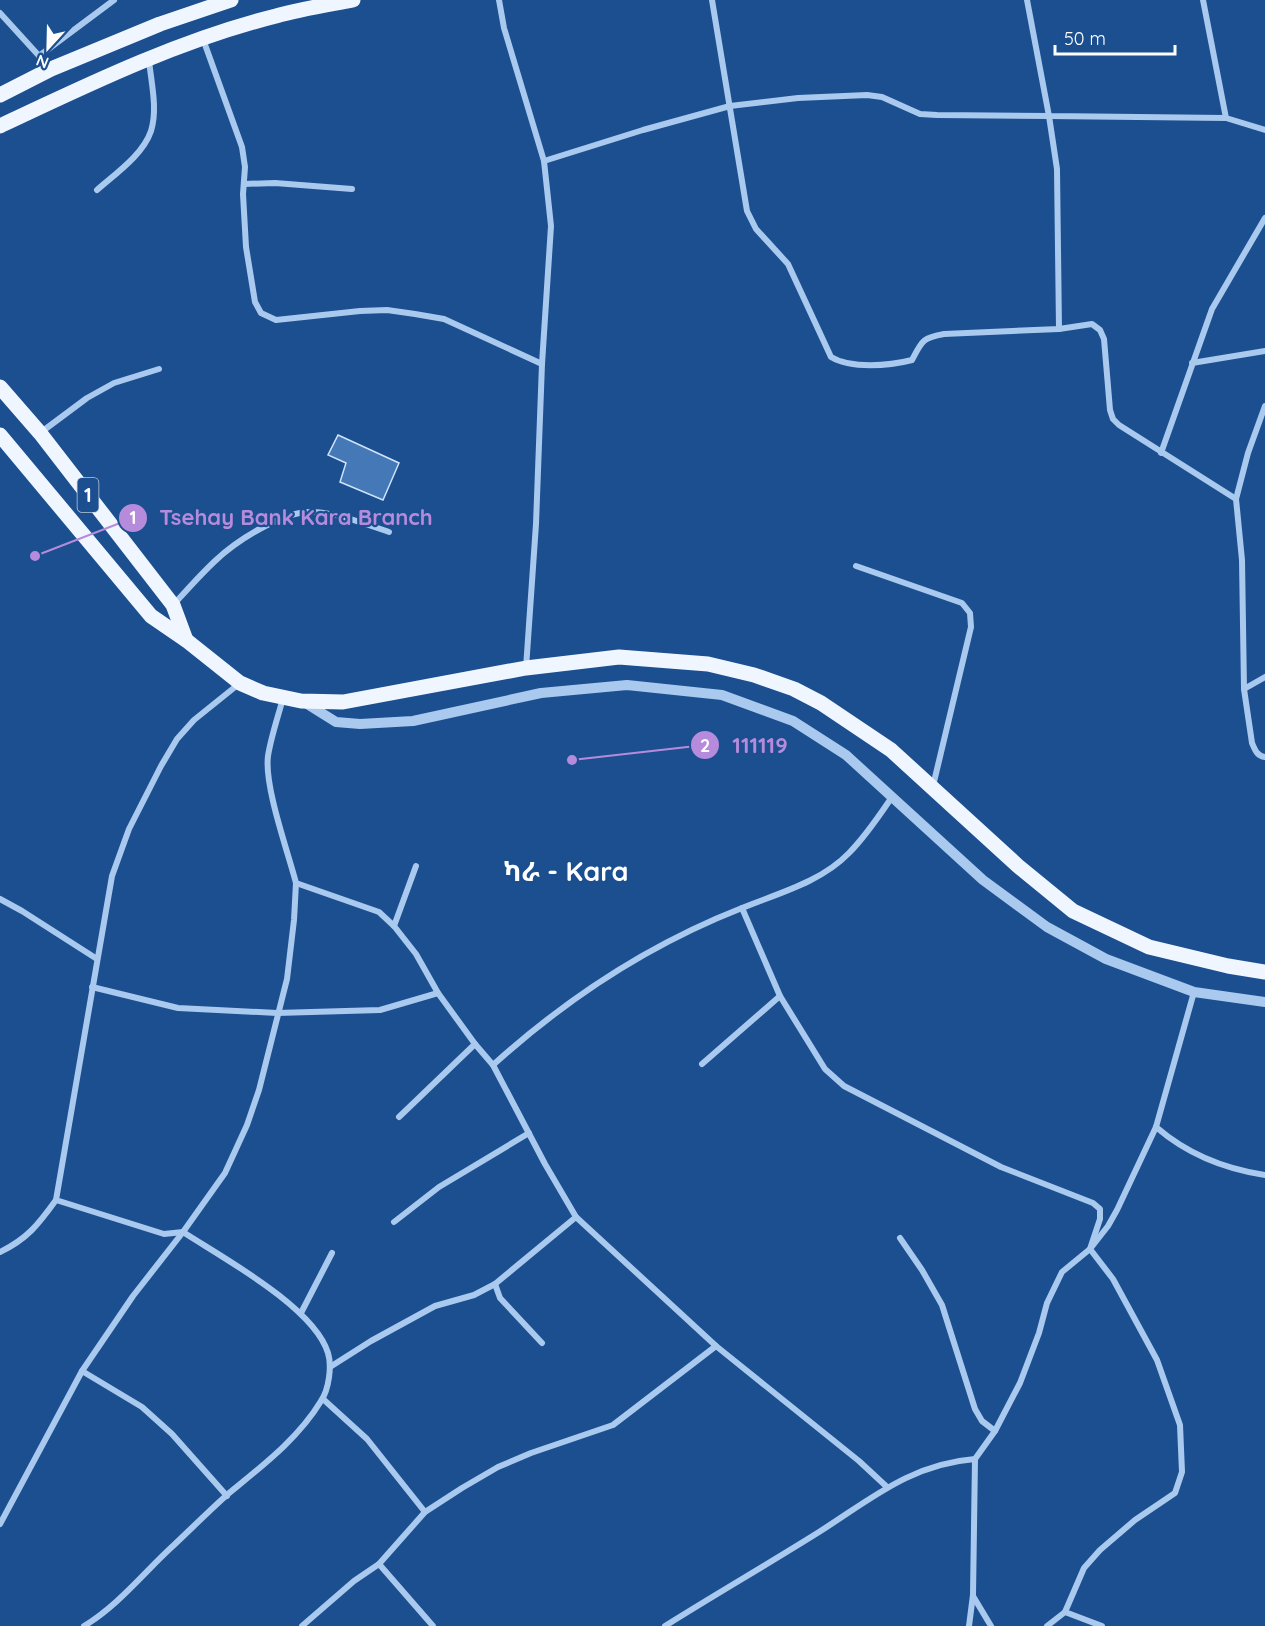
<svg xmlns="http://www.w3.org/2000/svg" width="1265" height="1626" viewBox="0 0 1265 1626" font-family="Quicksand,'Noto Sans Ethiopic',sans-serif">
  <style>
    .building { fill: #4478b7; stroke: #cfe3fa; stroke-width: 1.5 }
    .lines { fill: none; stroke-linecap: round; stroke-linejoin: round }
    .minor { stroke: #a9c9ee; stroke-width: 6 }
    .tertiary { stroke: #a9c9ee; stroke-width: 10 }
    .primary { stroke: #f0f6ff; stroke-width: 15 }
    .labels { text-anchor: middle; stroke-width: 4.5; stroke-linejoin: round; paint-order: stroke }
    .shield { fill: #1b4f8f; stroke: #bbcadd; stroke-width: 1.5 }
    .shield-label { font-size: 20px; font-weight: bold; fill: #fff }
    .district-label { font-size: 27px; font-weight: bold; fill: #fff; stroke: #1b4f8f }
    .leader { fill: none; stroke: #b68bdc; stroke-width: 2 }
    .callout-dot { fill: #b68bdc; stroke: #1b4f8f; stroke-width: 2 }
    .mark-label { font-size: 18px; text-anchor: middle; font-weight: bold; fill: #fff }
    .callout-label { font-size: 22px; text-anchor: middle; font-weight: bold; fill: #b68bdc; stroke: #1b4f8f; stroke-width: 4.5; stroke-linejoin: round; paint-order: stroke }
  </style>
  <rect width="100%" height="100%" fill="#1b4f8f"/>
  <polygon class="building" points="338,435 399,463 383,500 340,482 346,463 328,455"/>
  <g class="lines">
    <g class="minor">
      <polyline points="499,0 504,28 544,161 551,226 542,364 536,524 526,668"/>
      <path d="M 712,0 L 747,211 L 756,229 L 788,264 L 831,357 C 851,369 889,366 912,360 C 922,341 922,338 944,334 L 1059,329 L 1092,324 L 1100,330 L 1104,339 L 1110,410 L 1113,419 L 1119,425 L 1236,499 L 1242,560 L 1244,689"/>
      <polyline points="1027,0 1049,116 1226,118"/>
      <polyline points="1203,0 1226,118 1265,130"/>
      <polyline points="0,13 51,69"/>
      <polyline points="203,39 242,147 245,167 243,194 246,247 255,302 261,313 276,320 360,311 387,310 415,314 444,319 542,364"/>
      <polyline points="39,56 114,0"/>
      <polyline points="544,161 643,130 730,106 798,98 867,95 882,97 920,114 937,115 1049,116 1057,169 1059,329"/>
      <polyline points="244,184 275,183 352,189"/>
      <path d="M 97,190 C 115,174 143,155 151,131 C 158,109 151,82 149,60"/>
      <polyline points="1192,363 1265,351"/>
      <polyline points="40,433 87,398 114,383 159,369"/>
      <polyline points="1161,453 1212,309 1265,218"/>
      <polyline points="1236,499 1248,453 1265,406"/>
      <polyline points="856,566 962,603 970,613 971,627 933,786"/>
      <path d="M 174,604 C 187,590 201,574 215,561 C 236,541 284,510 313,512 C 339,513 365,524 389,532"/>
      <path d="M 1265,677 L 1244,689 L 1252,743 C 1255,750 1257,756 1265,757"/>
      <path d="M 283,698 C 278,717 271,737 268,756 C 264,786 288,852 296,883 L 379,912 L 394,926 L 416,954 L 438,993 L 475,1044 L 493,1065 L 545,1164 L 576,1217 L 716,1346 L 859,1461 L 887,1487"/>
      <path d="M 892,797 C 879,816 866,836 849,853 C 821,882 779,893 742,908 L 780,996 L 825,1069 L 844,1086 L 1001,1167 L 1093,1203 L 1100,1209 L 1100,1219 L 1090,1249 L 1113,1279 L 1157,1360 L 1180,1425 L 1182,1472 L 1175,1493 L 1135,1520 L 1100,1550 L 1084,1568 L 1065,1612 L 1047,1626"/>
      <polyline points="0,899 22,911 97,959"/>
      <polyline points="394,926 416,866"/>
      <polyline points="92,987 178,1008 277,1013 380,1010 438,993"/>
      <polyline points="702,1064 780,996"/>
      <path d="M 493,1065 C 566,999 650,944 742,908"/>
      <polyline points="399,1117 475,1044"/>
      <path d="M 1156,1127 C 1186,1153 1225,1169 1265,1175"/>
      <polyline points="394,1222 439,1187 529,1133"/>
      <polyline points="183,1232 164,1234 56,1200 112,876 129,829 161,766 177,739 194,720 240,683"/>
      <polyline points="900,1238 922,1270 942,1305 975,1409 982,1421 995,1431"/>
      <path d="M 0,1252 C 27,1239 38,1225 56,1200"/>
      <polyline points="495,1284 500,1298 542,1343"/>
      <polyline points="301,1313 332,1253"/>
      <polyline points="330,1367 371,1341 435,1306 474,1295 495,1284 576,1217"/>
      <polyline points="82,1371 142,1407 172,1434 227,1496"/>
      <polyline points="323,1399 367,1439 425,1512"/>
      <polyline points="0,1524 82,1371 133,1296 183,1232"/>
      <polyline points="379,1564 425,1512 462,1488 498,1467 531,1453 613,1425 716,1346"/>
      <polyline points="973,1596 991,1626"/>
      <polyline points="1065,1612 1102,1626"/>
      <path d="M 84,1626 C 119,1605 145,1571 175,1544 C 193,1527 210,1510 228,1494 C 262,1466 298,1439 321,1401 C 329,1389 332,1366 328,1353 C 314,1307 223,1258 183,1232 L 225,1173 L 247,1125 L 259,1090 L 287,979 L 294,920 L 296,883"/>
      <polyline points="302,1626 354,1581 379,1564 433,1626"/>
      <path d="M 665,1626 C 716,1594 768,1564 819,1532 C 871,1499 911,1464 975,1459"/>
      <polyline points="969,1626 973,1595 975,1459 995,1431 1020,1383 1039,1333 1047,1303 1062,1272 1090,1249 1108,1226 1117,1210 1156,1127 1194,992"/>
    </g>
    <polyline class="tertiary" points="304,702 336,722 360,724 413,721 541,693 627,685 722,695 793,721 846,755 983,880 1047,927 1106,959 1194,992 1265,1002"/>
    <g class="primary">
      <polyline points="0,95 51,69 160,24 231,0"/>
      <path d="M 0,126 C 89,84 180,40 276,16 C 301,9 327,5 353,0"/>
      <polyline points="0,387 40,433 173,605 186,640"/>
      <polyline points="0,435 151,616 186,640 240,683 263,693 301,701 343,702 526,668 619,657 708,664 754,675 794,689 821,703 891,750 1018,866 1073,911 1149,947 1228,966 1265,972"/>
    </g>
  </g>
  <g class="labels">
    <rect class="shield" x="77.5" y="478" width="21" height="34" rx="4.5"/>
    <g class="shield-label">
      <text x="88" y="502">1</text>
    </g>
    <g class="district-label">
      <text x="566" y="881">ካራ - Kara</text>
    </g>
  </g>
  <path class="leader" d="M35 556L133 518M572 760L705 745"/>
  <g class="callout-dot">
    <circle cx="35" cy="556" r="6"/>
    <circle cx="572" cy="760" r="6"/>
    <circle cx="133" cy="518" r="15"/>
    <circle cx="705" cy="745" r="15"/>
  </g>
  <g class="mark-label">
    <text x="133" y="524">1</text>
    <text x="705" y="752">2</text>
  </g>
  <g class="callout-label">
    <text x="296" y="525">Tsehay Bank Kara Branch</text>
    <text x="760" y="753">111119</text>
  </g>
  <g transform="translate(48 48) rotate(202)" stroke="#1b4f8f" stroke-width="4.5" paint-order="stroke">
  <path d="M0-4.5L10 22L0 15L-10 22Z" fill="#ffffff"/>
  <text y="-9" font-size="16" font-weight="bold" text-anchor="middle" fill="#ffffff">N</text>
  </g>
  <path d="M1055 45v9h120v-9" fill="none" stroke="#ffffff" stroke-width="3"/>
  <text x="1064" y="45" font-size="18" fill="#ffffff" stroke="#1b4f8f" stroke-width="4.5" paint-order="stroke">50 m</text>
</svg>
